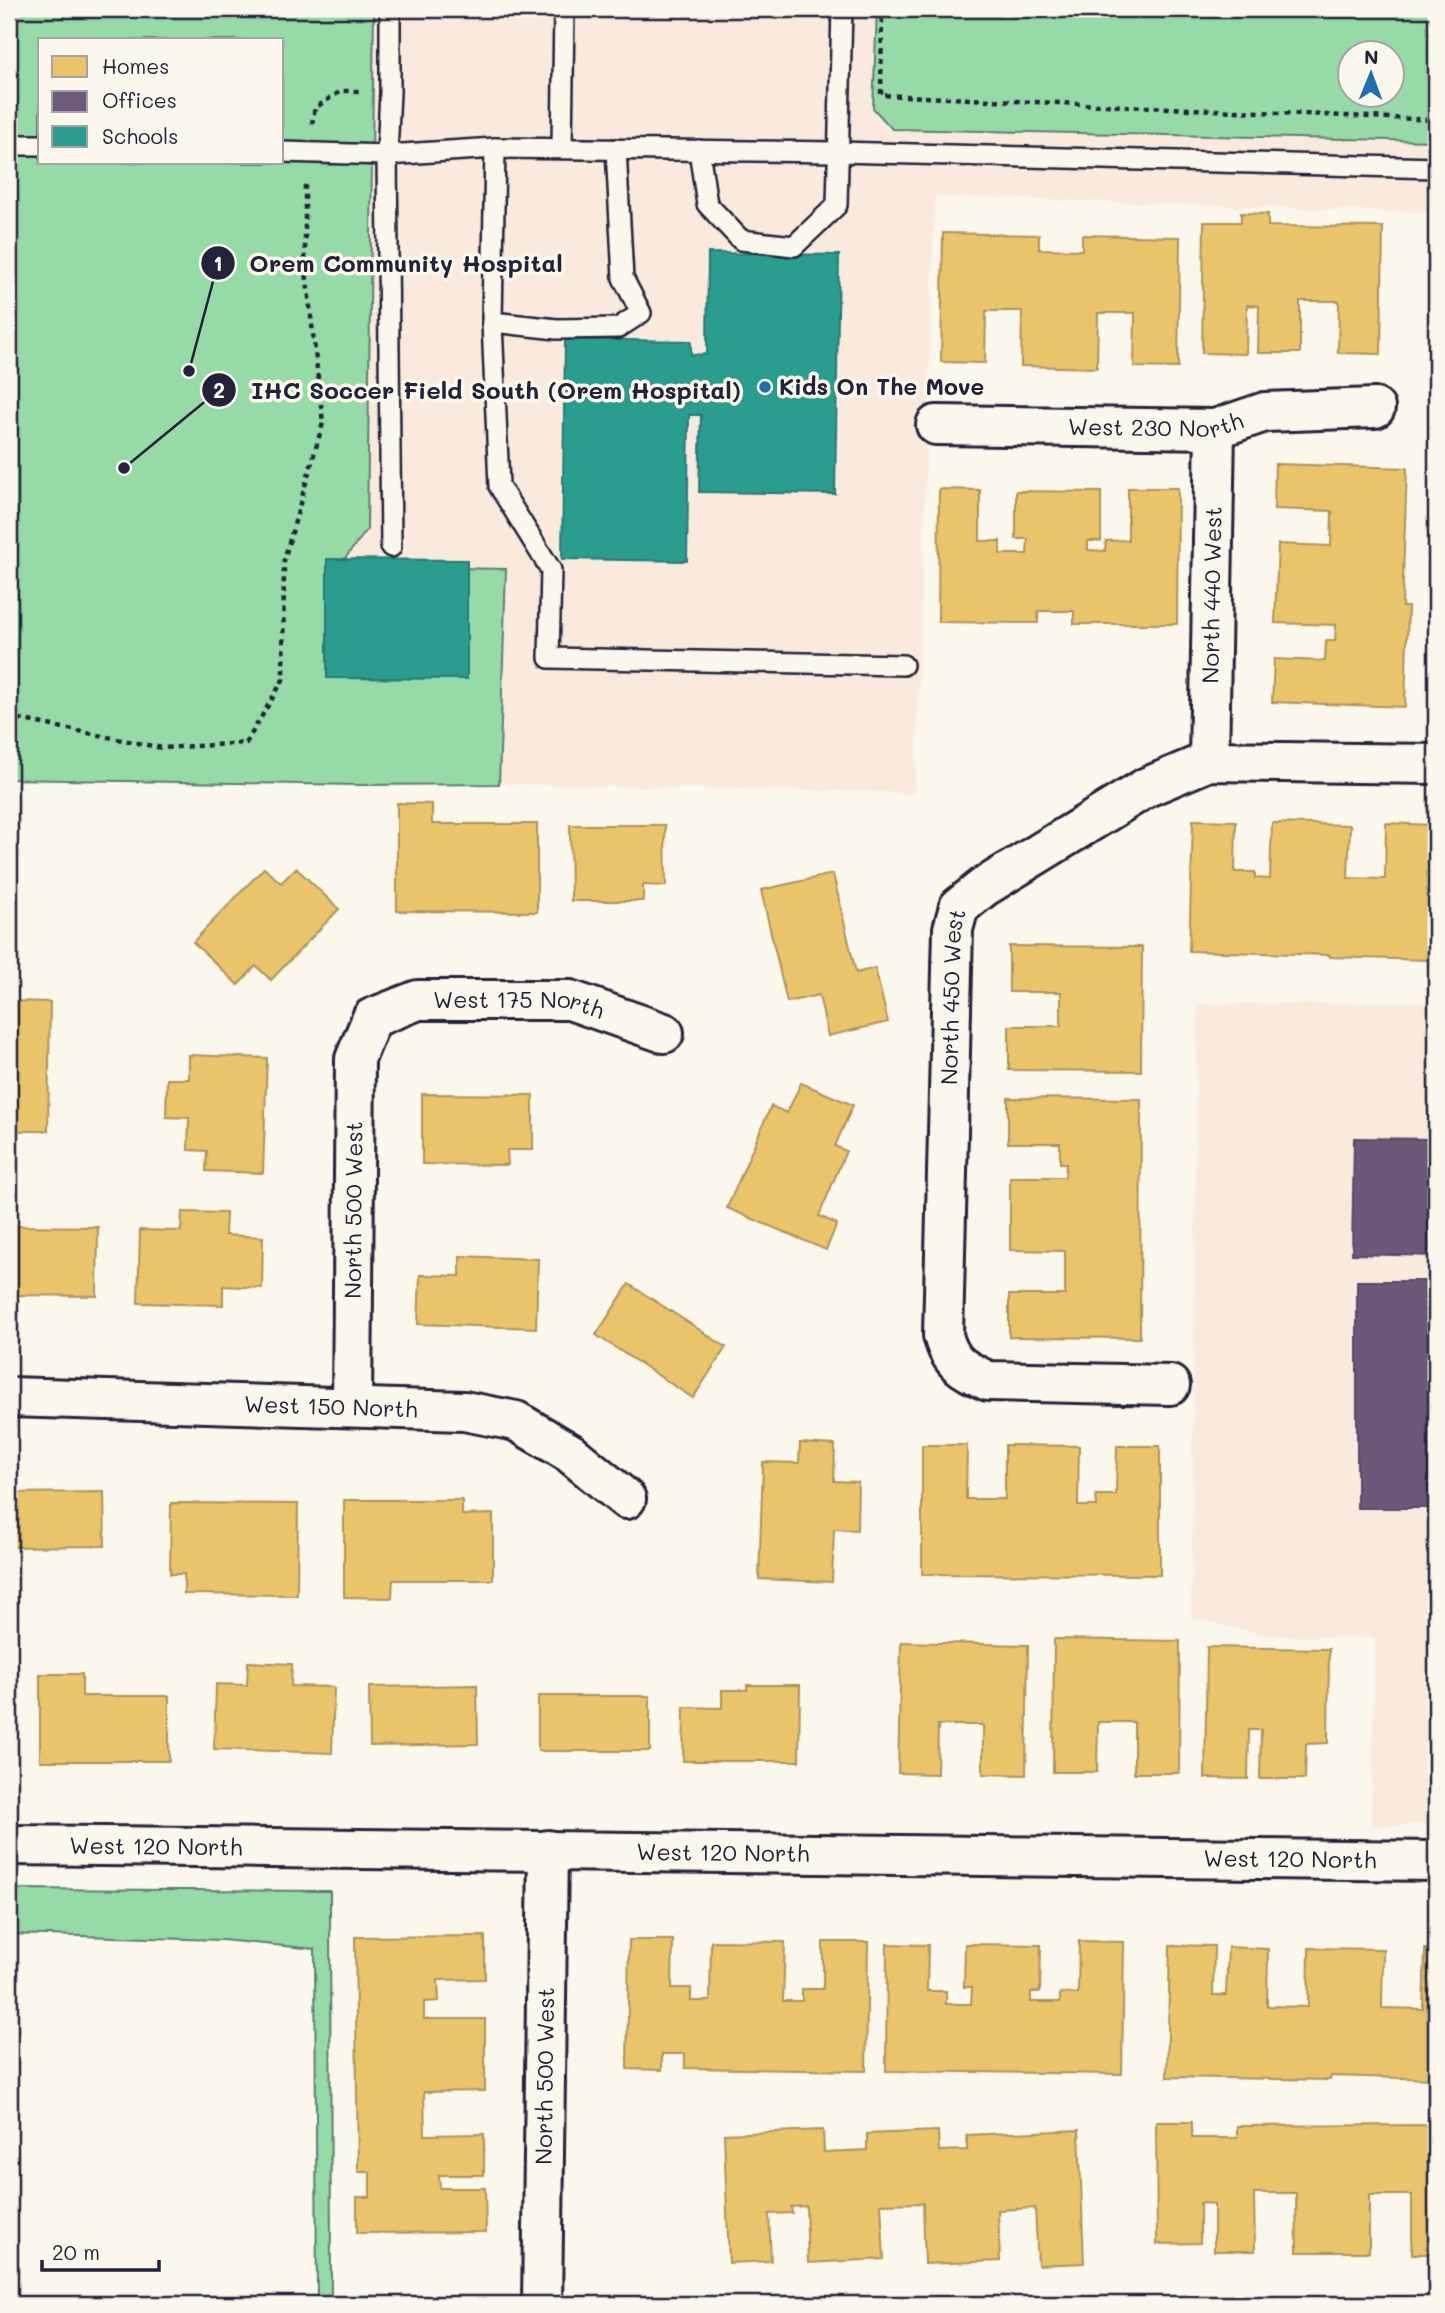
<svg xmlns="http://www.w3.org/2000/svg" width="1445" height="2313" viewBox="0 0 1445 2313" font-family="Mali,sans-serif">
  <style>
    .built { fill: #faeade; fill-rule: evenodd }
    .green { fill: #96dba7; stroke: #5c7e71; stroke-width: 2; fill-rule: evenodd }
    .homes { fill: #e9c46a; stroke: #ad935c; stroke-width: 2 }
    .offices { fill: #6d597a; stroke: #564867; stroke-width: 2 }
    .schools { fill: #2a9d8f; stroke: #287876; stroke-width: 2 }
    .lines { fill: none; stroke-linecap: round; stroke-linejoin: round }
    .service-casing { stroke: #22223b; stroke-width: 24 }
    .minor-casing { stroke: #22223b; stroke-width: 44 }
    .tertiary-casing { stroke: #22223b; stroke-width: 44 }
    .path { stroke: #22223b; stroke-width: 4.5; stroke-dasharray: 5 5; stroke-linecap: butt }
    .service { stroke: #fbf7ec; stroke-width: 19 }
    .minor { stroke: #fbf7ec; stroke-width: 38 }
    .tertiary { stroke: #fbf7ec; stroke-width: 38 }
    .poi-dot { fill: #1f6fb2; stroke: #fbf7ec; stroke-width: 2.5 }
    .labels { text-anchor: middle; stroke-width: 7; stroke-linejoin: round; paint-order: stroke }
    .poi-label { font-size: 23px; font-weight: bold; fill: #22223b; stroke: #fbf7ec; text-anchor: start }
    .street-label { font-size: 23px; fill: #22223b; stroke: #fbf7ec }
    .leader { fill: none; stroke: #22223b; stroke-width: 2.5 }
    .callout-dot { fill: #22223b; stroke: #fbf7ec; stroke-width: 2.5 }
    .mark-label { font-size: 21px; text-anchor: middle; font-weight: bold; fill: #fff }
    .callout-label { font-size: 24px; text-anchor: middle; font-weight: bold; fill: #22223b; stroke: #fbf7ec; stroke-width: 7; stroke-linejoin: round; paint-order: stroke }
  </style>
  <rect width="100%" height="100%" fill="#fbf7ec"/>
  <filter id="ink" filterUnits="userSpaceOnUse"><feTurbulence type="fractalNoise" baseFrequency=".0143" numOctaves="2"/><feDisplacementMap in="SourceGraphic" scale="14" xChannelSelector="R" yChannelSelector="G"/><feConvolveMatrix kernelMatrix="1 2 1 2 8 2 1 2 1" color-interpolation-filters="sRGB"/></filter>
  <g filter="url(#ink)">
    <g class="built">
      <path d="M 9,9 L 1436,9 L 1436,213 L 935,196 L 915,793 L 374,781 L 357,785 L 9,779 ZM 40,40 L 282,40 L 282,163 L 40,163 ZM 1350,52 L 1392,52 L 1392,94 L 1350,94 Z"/>
      <polygon points="1436,1003 1436,1824 1371,1826 1375,1638 1272,1636 1191,1618 1197,1004"/>
    </g>
    <g class="green">
      <path d="M 9,9 L 374,9 L 367,530 L 339,566 L 506,569 L 499,784 L 357,785 L 9,779 ZM 40,40 L 282,40 L 282,163 L 40,163 Z"/>
      <path d="M 877,9 L 1436,9 L 1436,141 L 892,129 L 873,108 ZM 1350,52 L 1392,52 L 1392,94 L 1350,94 Z"/>
      <polygon points="9,1889 330,1891 331,2304 317,2304 315,1949 222,1940 9,1934"/>
    </g>
    <g class="homes">
      <polygon points="1241,213 1268,214 1268,226 1383,227 1381,354 1338,353 1339,301 1300,301 1300,353 1258,353 1259,306 1247,305 1246,354 1202,353 1204,222 1241,222"/>
      <polygon points="943,233 1039,235 1039,249 1082,250 1082,235 1180,237 1178,368 1134,367 1135,313 1098,313 1097,368 1021,366 1022,311 986,311 985,363 941,362"/>
      <polygon points="1275,464 1407,468 1402,607 1408,607 1405,707 1272,702 1274,659 1325,661 1326,641 1335,641 1336,625 1275,623 1278,544 1331,546 1332,511 1274,509"/>
      <polygon points="1128,488 1178,488 1177,624 1074,624 1074,611 1038,611 1038,623 938,622 939,489 980,490 980,541 1000,541 1000,554 1027,554 1028,539 1016,539 1016,491 1101,492 1101,541 1088,541 1088,550 1105,551 1106,541 1128,540"/>
      <polygon points="397,803 432,804 432,824 537,824 537,912 397,911"/>
      <polygon points="1193,820 1236,821 1235,872 1255,872 1255,878 1270,879 1272,823 1350,825 1348,878 1385,879 1386,823 1431,825 1427,960 1330,957 1330,955 1189,951"/>
      <polygon points="570,825 665,825 666,886 643,885 643,901 571,901"/>
      <polygon points="264,868 281,883 296,868 339,909 271,980 256,966 238,985 193,942"/>
      <polygon points="833,874 856,973 875,968 888,1022 828,1036 819,995 787,1002 761,890"/>
      <polygon points="1009,946 1142,947 1141,1071 1009,1070 1009,1026 1061,1026 1061,992 1009,992"/>
      <polygon points="9,1001 50,1002 48,1131 9,1131"/>
      <polygon points="189,1055 267,1058 263,1173 206,1171 207,1151 188,1150 189,1118 166,1117 167,1079 189,1079"/>
      <polygon points="801,1083 853,1105 835,1146 846,1151 819,1216 837,1224 826,1250 727,1208 771,1106 787,1113"/>
      <polygon points="422,1094 533,1095 533,1150 507,1150 508,1165 422,1164"/>
      <polygon points="1008,1098 1141,1099 1140,1338 1009,1337 1009,1295 1065,1295 1065,1251 1010,1250 1010,1177 1065,1177 1066,1163 1060,1163 1060,1143 1008,1143"/>
      <polygon points="9,1200 14,1200 13,1226 98,1227 97,1296 9,1295"/>
      <polygon points="182,1212 226,1213 225,1235 263,1237 262,1288 223,1286 223,1305 138,1303 140,1230 181,1231"/>
      <polygon points="460,1256 538,1259 536,1328 418,1324 420,1275 460,1276"/>
      <polygon points="629,1284 726,1347 693,1398 596,1335"/>
      <polygon points="800,1443 835,1445 834,1481 858,1482 857,1530 834,1529 832,1582 759,1579 763,1462 799,1463"/>
      <polygon points="922,1445 967,1445 966,1499 1005,1499 1005,1445 1079,1446 1078,1506 1097,1506 1096,1495 1116,1495 1117,1446 1160,1446 1160,1575 922,1574"/>
      <polygon points="104,1492 105,1546 9,1547 9,1493"/>
      <polygon points="344,1500 462,1500 462,1515 493,1514 493,1580 393,1580 392,1598 344,1597"/>
      <polygon points="171,1503 298,1504 297,1595 184,1594 184,1574 170,1574"/>
      <polygon points="1054,1639 1180,1641 1179,1773 1134,1773 1134,1722 1098,1722 1097,1772 1053,1772"/>
      <polygon points="901,1642 1028,1645 1026,1775 983,1774 983,1725 938,1725 937,1774 898,1773"/>
      <polygon points="1207,1647 1329,1649 1328,1743 1306,1744 1305,1779 1260,1779 1261,1730 1249,1730 1248,1779 1205,1778"/>
      <polygon points="248,1662 292,1664 291,1686 334,1687 332,1753 214,1749 216,1684 247,1685"/>
      <polygon points="40,1674 82,1674 82,1696 169,1696 169,1761 40,1761"/>
      <polygon points="477,1685 478,1744 370,1746 369,1687"/>
      <polygon points="747,1685 800,1685 799,1761 683,1761 684,1707 722,1708 722,1690 747,1690"/>
      <rect x="538" y="1696" width="112" height="55"/>
      <polygon points="485,1936 485,1979 438,1980 439,2001 424,2002 424,2019 485,2019 485,2091 424,2092 425,2135 484,2134 484,2175 439,2175 440,2188 485,2188 486,2232 357,2233 357,2197 370,2197 370,2172 358,2172 355,1937"/>
      <polygon points="629,1940 673,1940 672,1988 691,1988 691,2001 710,2001 711,1941 785,1942 783,2001 802,2001 802,1989 823,1989 823,1942 868,1942 866,2071 685,2068 685,2054 662,2054 662,2070 627,2069"/>
      <polygon points="1079,1941 1124,1942 1122,2074 886,2071 887,1944 928,1945 927,1991 946,1991 946,2004 971,2004 972,1987 964,1987 965,1944 1041,1945 1040,1992 1031,1992 1031,2002 1060,2002 1060,1993 1078,1994"/>
      <polygon points="1170,1945 1214,1946 1213,1995 1226,1995 1228,1947 1268,1949 1267,2006 1308,2007 1309,1948 1383,1949 1382,2008 1423,2009 1425,1949 1436,1950 1436,2079 1331,2076 1330,2080 1167,2077"/>
      <polygon points="1156,2122 1192,2122 1192,2138 1237,2138 1237,2126 1436,2125 1436,2254 1412,2254 1412,2195 1369,2195 1369,2252 1297,2252 1296,2193 1254,2193 1255,2251 1214,2251 1214,2204 1200,2203 1200,2243 1157,2244"/>
      <polygon points="823,2130 824,2152 867,2150 867,2134 938,2131 939,2151 967,2150 967,2135 1079,2130 1084,2263 1038,2265 1035,2208 998,2210 1000,2261 925,2264 923,2203 881,2204 884,2259 808,2263 806,2206 791,2207 792,2213 769,2214 771,2261 729,2263 724,2134"/>
    </g>
    <g class="offices">
      <polygon points="1354,1138 1436,1139 1436,1256 1352,1254"/>
      <rect x="1357" y="1281" width="79" height="227"/>
    </g>
    <g class="schools">
      <polygon points="708,253 839,255 835,494 699,492 701,415 689,415 687,561 562,559 565,339 691,341 691,355 707,354"/>
      <polygon points="327,559 467,560 467,679 327,678"/>
    </g>
    <g class="lines">
      <defs>
        <g id="service">
          <polyline points="390,9 390,92 387,155 391,547"/>
          <polyline points="9,145 40,145"/>
          <polyline points="495,148 492,322 499,486 551,570 549,658 903,665"/>
          <polyline points="562,148 564,9"/>
          <polyline points="699,150 707,204 741,240 794,246 837,205 842,9"/>
          <polyline points="282,152 387,155 495,148 839,152 1436,168"/>
          <polyline points="492,322 557,329 618,328 641,313 623,278 616,149"/>
        </g>
        <g id="minor">
          <path id="s1" d="M 936,425 L 1215,429 L 1265,412 L 1375,408"/>
          <path id="s2" d="M 1209,761 L 1215,429"/>
          <path id="s3" d="M 1170,1385 L 988,1381 C 962,1369 950,1363 943,1335 L 953,929 L 959,907 L 984,887 L 1147,787 L 1209,761 L 1436,764"/>
          <path id="s4" d="M 9,1397 L 464,1411 L 516,1421 L 570,1453 L 626,1499"/>
          <path id="s5" d="M 352,1406 L 355,1059 L 372,1018 L 418,1000 L 570,1000 L 664,1033"/>
          <path id="s6" d="M 542,2304 L 548,1850"/>
        </g>
        <g id="tertiary">
          <path id="s7" d="M 9,1845 L 1436,1861"/>
        </g>
      </defs>
      <use href="#service" class="service-casing"/>
      <use href="#minor" class="minor-casing"/>
      <use href="#tertiary" class="tertiary-casing"/>
      <g class="path">
        <polyline points="882,9 881,95 1436,120"/>
        <polyline points="312,124 315,108 341,91 362,91"/>
        <polyline points="9,717 162,748 246,743 283,680 284,560 323,423 305,262 305,181"/>
      </g>
      <use href="#service" class="service"/>
      <use href="#minor" class="minor"/>
      <use href="#tertiary" class="tertiary"/>
    </g>
  </g>
  <circle class="poi-dot" cx="765" cy="387" r="7"/>
  <g class="labels">
    <g class="poi-label">
      <text x="779" y="395">Kids On The Move</text>
    </g>
    <g class="street-label">
      <text dy="8" stroke="none"><textPath href="#s1" startOffset="220">West 230 North</textPath></text>
      <text dy="8" stroke="none"><textPath href="#s2" startOffset="166">North 440 West</textPath></text>
      <text dy="8" stroke="none"><textPath href="#s3" startOffset="588">North 450 West</textPath></text>
      <text dy="8" stroke="none"><textPath href="#s5" startOffset="542">West 175 North</textPath></text>
      <text dy="8" stroke="none"><textPath href="#s5" startOffset="196">North 500 West</textPath></text>
      <text dy="8" stroke="none"><textPath href="#s4" startOffset="322">West 150 North</textPath></text>
      <text dy="8" stroke="none"><textPath href="#s7" startOffset="147">West 120 North</textPath></text>
      <text dy="8" stroke="none"><textPath href="#s7" startOffset="714">West 120 North</textPath></text>
      <text dy="8" stroke="none"><textPath href="#s7" startOffset="1281">West 120 North</textPath></text>
      <text dy="8" stroke="none"><textPath href="#s6" startOffset="228">North 500 West</textPath></text>
    </g>
  </g>
  <path class="leader" d="M189 371L218 263M124 468L219 390"/>
  <g class="callout-dot">
    <circle cx="189" cy="371" r="7"/>
    <circle cx="124" cy="468" r="7"/>
    <circle cx="218" cy="263" r="18"/>
    <circle cx="219" cy="390" r="18"/>
  </g>
  <g class="mark-label">
    <text x="218" y="271">1</text>
    <text x="219" y="398">2</text>
  </g>
  <g class="callout-label">
    <text x="406" y="272">Orem Community Hospital</text>
    <text x="496" y="399">IHC Soccer Field South (Orem Hospital)</text>
  </g>
  <rect width="1445" height="2313" fill="none" stroke="#fbf7ec" stroke-width="35"/>
  <rect x="18" y="18" width="1410" height="2278" fill="none" stroke="#22223b" stroke-width="2.5" filter="url(#ink)"/>
  <rect x="38" y="38" width="245" height="126" fill="#fbf7ec" stroke="#a4a2a5" stroke-width="2"/>
  <rect x="52" y="56" width="35" height="21" fill="#e9c46a" stroke="#a4a2a5" stroke-width="2"/>
  <text x="102" y="74" font-size="21" fill="#22223b">Homes</text>
  <rect x="52" y="91" width="35" height="21" fill="#6d597a" stroke="#a4a2a5" stroke-width="2"/>
  <text x="102" y="108" font-size="21" fill="#22223b">Offices</text>
  <rect x="52" y="126" width="35" height="21" fill="#2a9d8f" stroke="#a4a2a5" stroke-width="2"/>
  <text x="102" y="144" font-size="21" fill="#22223b">Schools</text>
  <g transform="translate(1371 74) rotate(1)"><circle r="33" fill="#fbf7ec" stroke="#a4a2a5" stroke-width="2"/>
  <path d="M0-5L12 26L0 18L-12 26Z" fill="#1f6fb2"/>
  <text y="-10" font-size="19" font-weight="bold" text-anchor="middle" fill="#22223b">N</text>
  </g>
  <path d="M42 2260v10h117v-10" fill="none" stroke="#22223b" stroke-width="3.5"/>
  <text x="52" y="2260" font-size="21" fill="#22223b" stroke="#fbf7ec" stroke-width="5" paint-order="stroke">20 m</text>
</svg>
